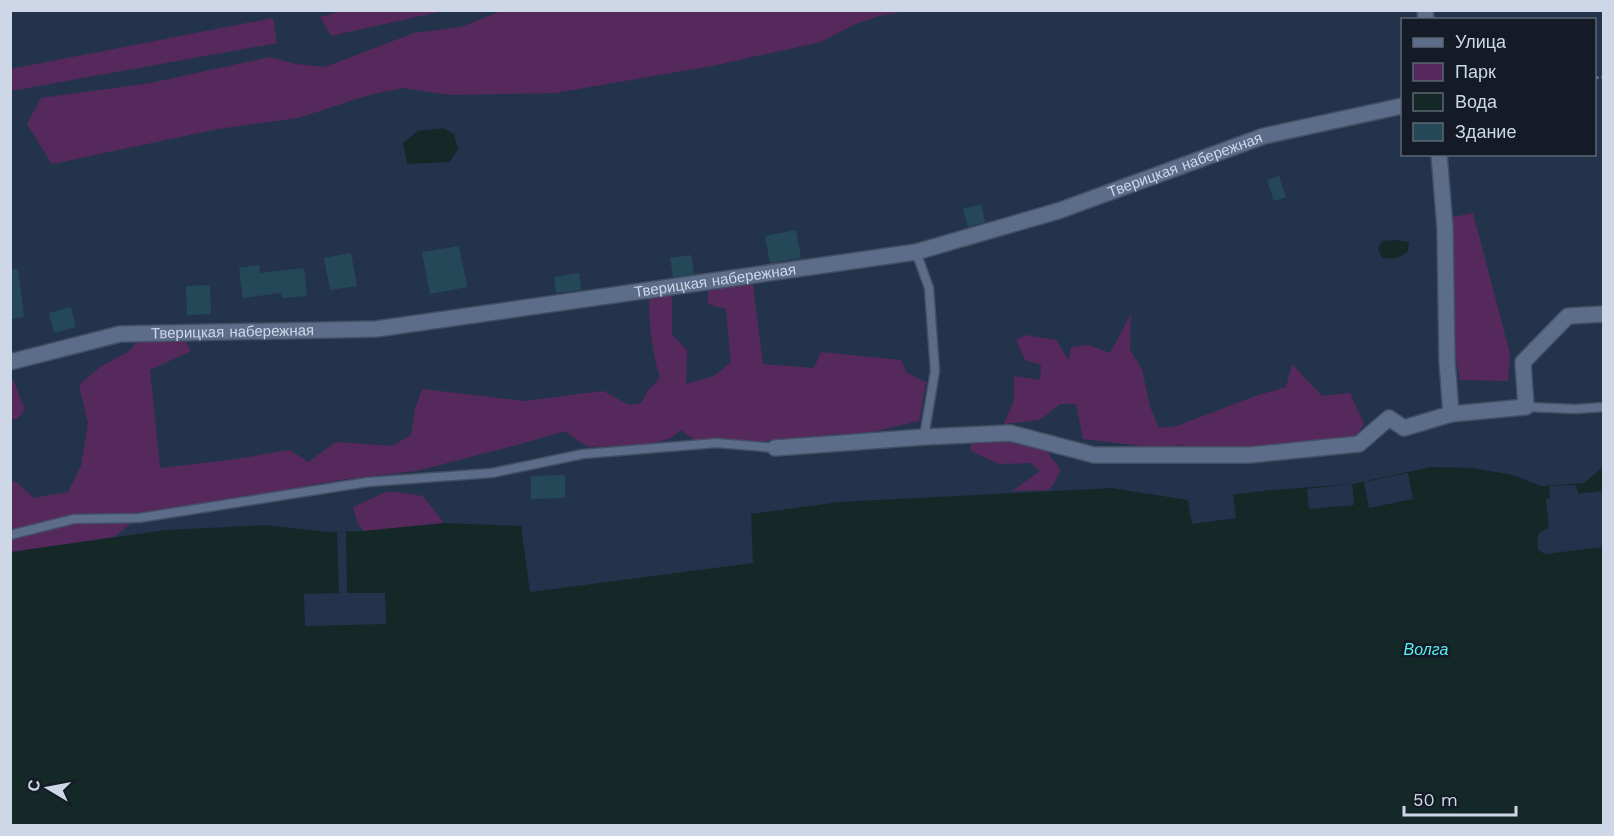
<svg xmlns="http://www.w3.org/2000/svg" width="1614" height="836" viewBox="0 0 1614 836" font-family="'Work Sans',sans-serif">
  <style>
    .green { fill: #56295c }
    .water { fill: #152828 }
    .pier { fill: #24334c }
    .building { fill: #244858 }
    .lines { fill: none; stroke-linecap: round; stroke-linejoin: round }
    .lane-casing { stroke: #434f64; stroke-width: 11 }
    .street-casing { stroke: #434f64; stroke-width: 18 }
    .path { stroke: #677389; stroke-width: 3; stroke-dasharray: 4.5 3; stroke-linecap: butt }
    .lane { stroke: #5c6d8a; stroke-width: 8 }
    .street { stroke: #5c6d8a; stroke-width: 15 }
    .labels { text-anchor: middle; stroke-width: 6; stroke-linejoin: round; paint-order: stroke }
    .street-label { font-size: 15px; fill: #ced7e8; stroke: #141b26 }
    .water-label { font-size: 16px; font-style: italic; fill: #59eef3; stroke: #141b26 }
  </style>
  <rect width="100%" height="100%" fill="#24334c"/>
  <g class="green">
    <polygon points="345,10 443,10 443,11 331,36 320,17"/>
    <polygon points="504,10 908,11 879,16 853,25 821,42 712,66 555,93 451,95 403,88 369,95 298,118 218,129 52,164 27,124 41,98 151,83 270,57 296,64 325,67 414,33 461,27"/>
    <polygon points="273,18 277,43 11,91 11,69"/>
    <polygon points="1473,213 1510,354 1508,381 1460,380 1452,337 1453,217"/>
    <path d="M 753,284 L 763,364 L 814,368 L 821,352 L 901,360 L 907,373 L 926,382 L 919,421 L 847,438 L 838,434 L 757,442 L 694,440 L 681,430 L 671,438 L 647,445 L 588,447 L 564,431 L 517,445 L 416,471 L 340,480 L 141,515 L 114,537 L 11,552 L 11,480 L 16,482 L 34,498 L 68,492 L 81,466 L 88,423 L 79,385 L 100,367 L 128,352 L 139,339 L 182,336 L 191,351 L 150,370 L 160,468 L 237,459 L 290,450 L 308,462 L 336,442 L 392,446 L 411,435 L 415,409 L 422,389 L 524,401 L 603,391 L 629,405 L 641,403 L 648,391 L 660,378 C 652,351 649,325 649,297 L 672,291 L 672,335 L 687,350 L 686,384 L 714,376 L 731,362 L 726,309 L 708,304 L 708,288 Z"/>
    <polygon points="1131,314 1130,350 1142,369 1150,407 1159,428 1177,426 1255,396 1286,387 1292,364 1322,396 1350,393 1364,424 1353,440 1196,451 1181,445 1159,448 1083,439 1076,404 1060,404 1040,420 1004,424 1014,400 1014,376 1040,380 1041,365 1025,360 1016,340 1025,335 1056,340 1069,360 1071,347 1089,345 1110,353"/>
    <polygon points="10,379 14,382 25,410 17,419 11,419"/>
    <polygon points="971,440 1021,442 1044,448 1061,470 1053,485 1048,490 1012,491 1040,471 1031,463 999,464 971,451"/>
    <polygon points="388,491 423,496 444,523 364,531 358,525 353,507"/>
  </g>
  <g class="water">
    <polygon points="443,128 454,134 458,149 450,162 407,164 403,143 418,131"/>
    <path d="M 1395,240 L 1409,242 L 1408,252 C 1400,258 1392,259 1382,258 L 1378,249 L 1382,241 Z"/>
    <polygon points="1431,467 1473,468 1513,475 1541,486 1584,483 1603,467 1603,825 11,826 11,552 166,530 226,527 264,525 328,532 364,531 444,523 521,526 530,592 753,563 751,514 840,502 1111,488 1188,500 1270,490 1352,484"/>
  </g>
  <g class="pier">
    <polygon points="1408,473 1413,499 1369,508 1364,482"/>
    <polygon points="1352,484 1354,505 1309,509 1307,489"/>
    <polygon points="1576,485 1578,494 1603,491 1603,547 1545,554 1538,550 1537,539 1539,533 1549,528 1546,499 1550,498 1549,486"/>
    <polygon points="1233,494 1236,518 1192,524 1188,500"/>
    <polygon points="337,532 346,532 347,593 385,593 386,624 305,626 304,594 339,593"/>
  </g>
  <g class="building">
    <polygon points="1279,176 1286,197 1274,201 1267,180"/>
    <polygon points="981,204 985,222 968,227 963,209"/>
    <polygon points="796,230 801,258 770,263 765,236"/>
    <polygon points="459,246 467,287 430,294 422,252"/>
    <polygon points="351,253 357,286 330,290 324,258"/>
    <polygon points="691,255 694,274 673,277 670,258"/>
    <polygon points="259,265 260,273 304,268 307,296 282,298 281,293 243,298 239,268"/>
    <polygon points="10,269 18,269 24,317 10,319"/>
    <polygon points="579,273 581,290 556,293 554,277"/>
    <polygon points="210,285 211,314 187,315 186,286"/>
    <polygon points="71,307 76,327 54,333 49,313"/>
    <polygon points="565,475 565,498 531,499 531,476"/>
  </g>
  <g class="lines">
    <defs>
      <g id="lane">
        <polyline points="916,252 929,288 935,371 924,437"/>
        <polyline points="1526,407 1576,409 1604,407"/>
        <polyline points="10,535 74,519 139,518 368,482 492,473 583,454 717,443 775,448"/>
      </g>
      <g id="street">
        <polyline points="1425,10 1426,20"/>
        <polyline points="1439,154 1445,228 1447,361 1451,414"/>
        <path id="s1" d="M 10,362 L 120,334 L 376,329 L 916,252 L 1058,211 L 1264,136 L 1402,106"/>
        <polyline points="775,448 924,437 1010,433 1094,455 1250,455 1359,444 1389,418 1404,428 1451,414 1526,407 1523,362 1568,316 1604,314"/>
      </g>
    </defs>
    <use href="#lane" class="lane-casing"/>
    <use href="#street" class="street-casing"/>
    <polyline class="path" points="1594,78 1604,77"/>
    <use href="#lane" class="lane"/>
    <use href="#street" class="street"/>
  </g>
  <g class="labels">
    <g class="street-label">
      <text dy="5" stroke="none"><textPath href="#s1" startOffset="1198">Тверицкая набережная</textPath></text>
      <text dy="5" stroke="none"><textPath href="#s1" startOffset="712">Тверицкая набережная</textPath></text>
      <text dy="5" stroke="none"><textPath href="#s1" startOffset="226">Тверицкая набережная</textPath></text>
    </g>
    <g class="water-label">
      <text x="1426" y="655">Волга</text>
    </g>
  </g>
  <rect width="1614" height="836" fill="none" stroke="#ced7e8" stroke-width="24"/>
  <rect x="1401" y="18" width="195" height="138" fill="#141b26" stroke="#5e6674" stroke-width="1.5"/>
  <rect x="1413" y="38" width="30" height="9" fill="#5c6d8a" stroke="#5e6674" stroke-width="1.5"/>
  <text x="1455" y="48" font-size="18" fill="#ced7e8">Улица</text>
  <rect x="1413" y="63" width="30" height="18" fill="#56295c" stroke="#5e6674" stroke-width="1.5"/>
  <text x="1455" y="78" font-size="18" fill="#ced7e8">Парк</text>
  <rect x="1413" y="93" width="30" height="18" fill="#152828" stroke="#5e6674" stroke-width="1.5"/>
  <text x="1455" y="108" font-size="18" fill="#ced7e8">Вода</text>
  <rect x="1413" y="123" width="30" height="18" fill="#244858" stroke="#5e6674" stroke-width="1.5"/>
  <text x="1455" y="138" font-size="18" fill="#ced7e8">Здание</text>
  <g transform="translate(48 788) rotate(280)" stroke="#141b26" stroke-width="4.5" paint-order="stroke">
  <path d="M0-4.5L10 22L0 15L-10 22Z" fill="#ced7e8"/>
  <text y="-9" font-size="16" font-weight="bold" text-anchor="middle" fill="#ced7e8">С</text>
  </g>
  <path d="M1404 806v9h112v-9" fill="none" stroke="#ced7e8" stroke-width="3"/>
  <text x="1413" y="806" font-size="18" fill="#ced7e8" stroke="#141b26" stroke-width="4.5" paint-order="stroke">50 m</text>
</svg>
